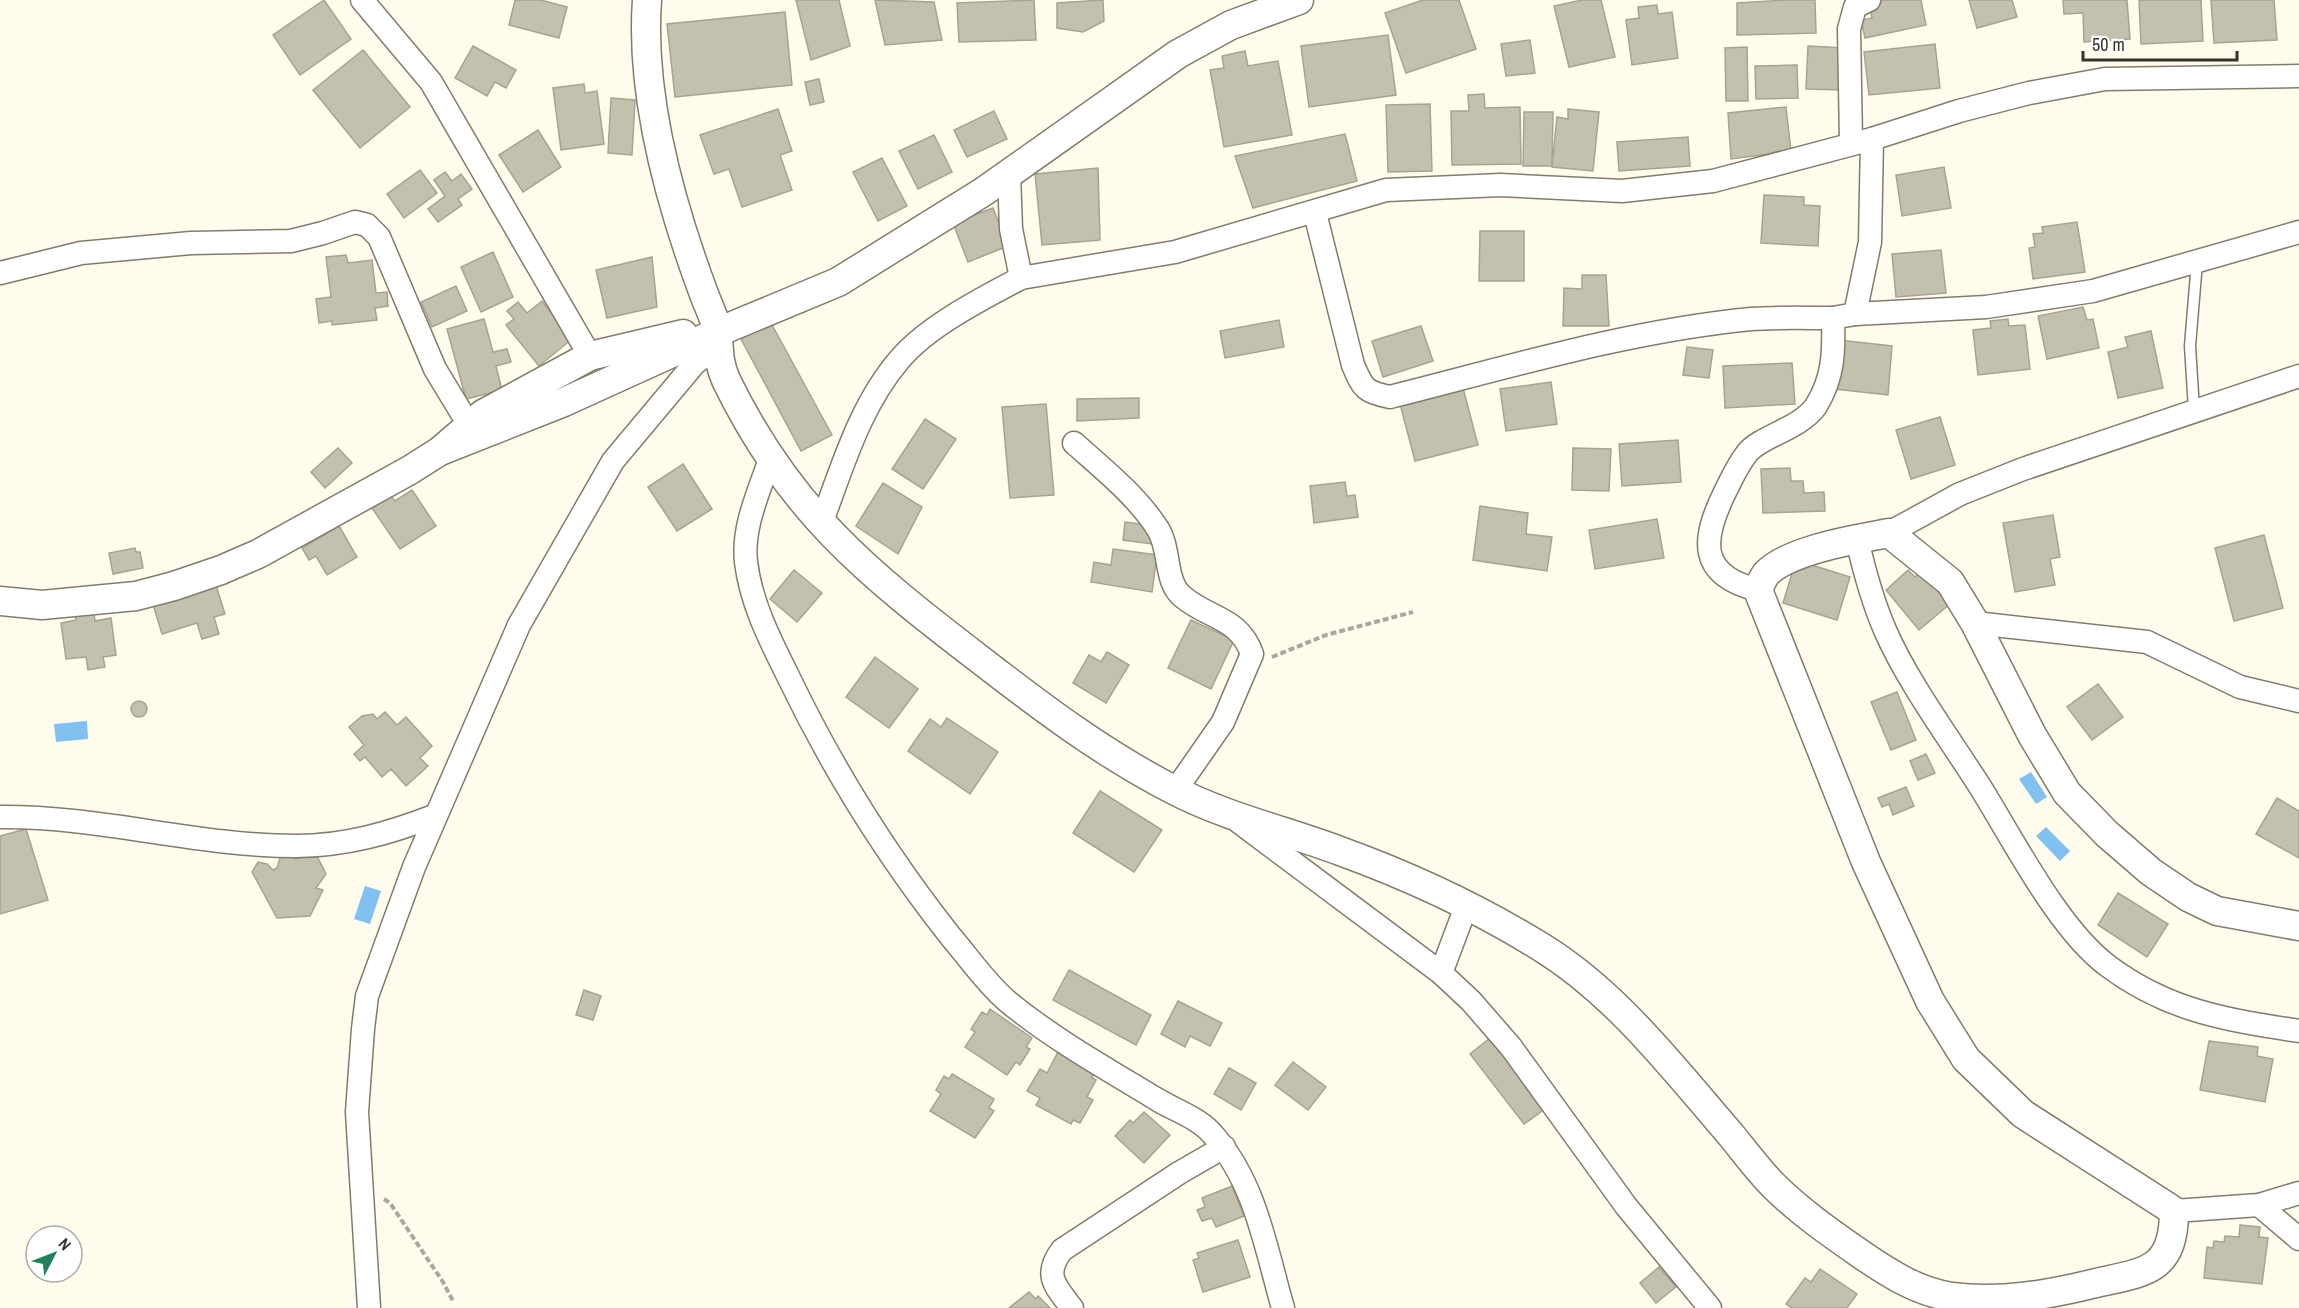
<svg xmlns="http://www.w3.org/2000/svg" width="2299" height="1308" viewBox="0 0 2299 1308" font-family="'Archivo Narrow',sans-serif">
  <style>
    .water { fill: #80c1f0 }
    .building { fill: #c3c0ae; stroke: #a6a392; stroke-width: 1.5 }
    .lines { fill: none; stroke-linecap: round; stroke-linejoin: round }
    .service-casing { stroke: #807d6d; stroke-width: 13 }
    .minor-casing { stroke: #807d6d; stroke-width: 25 }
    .tertiary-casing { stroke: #807d6d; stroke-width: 31 }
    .path { stroke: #aaa89c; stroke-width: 4; stroke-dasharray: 6 3; stroke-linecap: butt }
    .service { stroke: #fff; stroke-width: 10 }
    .minor { stroke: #fff; stroke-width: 22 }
    .tertiary { stroke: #fff; stroke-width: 28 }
  </style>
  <rect width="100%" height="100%" fill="#fffced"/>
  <g class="water">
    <polygon points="87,721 88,739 56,742 54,724"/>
    <polygon points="2031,772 2047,797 2036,804 2019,779"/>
    <polygon points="2046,827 2070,851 2060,861 2036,836"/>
    <polygon points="365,886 381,891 370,924 354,919"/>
  </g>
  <g class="building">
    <polygon points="324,0 351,39 300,75 273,35"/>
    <polygon points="515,0 541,0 567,7 559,38 509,25"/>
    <polygon points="796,0 839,0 850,46 811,60"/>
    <polygon points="875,0 934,2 942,40 885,45"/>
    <polygon points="1034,0 1036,40 959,42 957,3"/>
    <polygon points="1103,0 1104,21 1083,32 1057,28 1057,3"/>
    <polygon points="1423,0 1459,0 1476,49 1406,73 1385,13"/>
    <polygon points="1582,0 1601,0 1615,57 1569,67 1554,6"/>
    <polygon points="1786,0 1815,0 1816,33 1737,35 1737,3"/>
    <polygon points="1883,0 1921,0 1926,25 1865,38 1861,20 1872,18 1869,3"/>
    <polygon points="1969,0 2012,0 2017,17 1977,28"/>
    <polygon points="2063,0 2127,0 2130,39 2084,42 2083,13 2064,14"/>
    <polygon points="2139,0 2201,0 2203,41 2141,44"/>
    <polygon points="2211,0 2274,0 2277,40 2214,43"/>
    <polygon points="1657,5 1658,14 1672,12 1678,58 1632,65 1626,20 1639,18 1638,7"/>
    <polygon points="785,12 792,85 675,97 667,24"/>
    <polygon points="1388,35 1396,95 1309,107 1301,46"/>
    <polygon points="1530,40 1535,73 1506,76 1501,44"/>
    <polygon points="1935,44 1940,88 1869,95 1864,52"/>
    <polygon points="473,46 516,70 506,88 495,82 487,96 455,78"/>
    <polygon points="1808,46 1845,48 1844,90 1806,89"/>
    <polygon points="1747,47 1748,101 1726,101 1725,48"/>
    <polygon points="363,50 410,107 360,148 313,90"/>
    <polygon points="1245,51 1248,66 1278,61 1292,135 1224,147 1210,70 1224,68 1222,56"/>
    <polygon points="1797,65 1798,98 1756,99 1755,66"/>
    <polygon points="819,79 824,102 810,105 805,82"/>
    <polygon points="584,84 585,93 597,91 604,144 561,150 553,88"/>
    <polygon points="1484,94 1485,108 1520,107 1521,164 1452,165 1451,111 1469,111 1468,95"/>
    <polygon points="611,98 635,100 632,155 608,153"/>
    <polygon points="1430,104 1432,171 1388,172 1386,105"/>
    <polygon points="1786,107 1791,151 1731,159 1728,113"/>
    <polygon points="778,109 792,151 780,155 792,190 742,207 729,169 714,174 700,135"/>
    <polygon points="1568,109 1599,112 1593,171 1552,167 1557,117 1568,119"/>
    <polygon points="994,111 1007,139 967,157 954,130"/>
    <polygon points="1524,112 1553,112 1552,166 1523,166"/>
    <polygon points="538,130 561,167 523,192 499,155"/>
    <polygon points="1345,134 1357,181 1253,208 1235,156"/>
    <polygon points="934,135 952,172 918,189 899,151"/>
    <polygon points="1688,137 1690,166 1619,171 1617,142"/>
    <polygon points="882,158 907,206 878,221 853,172"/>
    <polygon points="1944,167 1951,208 1902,216 1896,175"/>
    <polygon points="1098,168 1100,240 1042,245 1035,174"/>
    <polygon points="420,170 437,193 404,218 387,194"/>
    <polygon points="445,172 452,181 461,174 472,189 458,199 462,205 438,222 428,209 445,196 434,180"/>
    <polygon points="1764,195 1804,197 1804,205 1820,206 1818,246 1761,243"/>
    <polygon points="993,208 1008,246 968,262 953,223"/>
    <polygon points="2077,222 2085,272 2033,279 2029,248 2035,247 2033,234 2043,233 2042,227"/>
    <polygon points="1480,231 1524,231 1524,281 1479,281"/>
    <polygon points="1941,250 1946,293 1896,297 1892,254"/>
    <polygon points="493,252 513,297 481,312 461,267"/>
    <polygon points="346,255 348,263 372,260 376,293 387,292 388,306 375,308 377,320 332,325 332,321 319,323 316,299 331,297 326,257"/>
    <polygon points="652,257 657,307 607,318 596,270"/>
    <polygon points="1582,275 1606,275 1609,326 1563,326 1564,288 1582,289"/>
    <polygon points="456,286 467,311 432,327 421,302"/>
    <polygon points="542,301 572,339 539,366 506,325 514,319 507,311 518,302 527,313"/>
    <polygon points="2083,307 2087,320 2093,319 2099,348 2047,359 2038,316"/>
    <polygon points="484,319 493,352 507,349 511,362 496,366 502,390 466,399 447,329"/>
    <polygon points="2008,319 2009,326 2025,325 2030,369 1978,375 1973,330 1991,328 1990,321"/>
    <polygon points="1279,320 1284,347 1225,358 1220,331"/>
    <polygon points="771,323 832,435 801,451 741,339"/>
    <polygon points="1421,326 1433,361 1383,377 1372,341"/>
    <polygon points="2151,331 2163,388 2118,398 2108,352 2128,347 2125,337"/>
    <polygon points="1839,340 1892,346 1888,395 1835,389"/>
    <polygon points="1687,347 1713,350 1709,378 1683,375"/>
    <polygon points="1792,363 1795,404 1725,408 1723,366"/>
    <polygon points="1551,382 1557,424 1506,431 1500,389"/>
    <polygon points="1463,388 1478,445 1415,461 1400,404"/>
    <polygon points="1139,398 1139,418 1077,421 1077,399"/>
    <polygon points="1046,404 1054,495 1010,498 1002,407"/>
    <polygon points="1940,417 1955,465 1911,479 1896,430"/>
    <polygon points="925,419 956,439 923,489 892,469"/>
    <polygon points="1678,440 1681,482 1622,486 1619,444"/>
    <polygon points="338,448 352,463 325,488 311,472"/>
    <polygon points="1573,448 1611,449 1609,491 1572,490"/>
    <polygon points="683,464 712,509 677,531 648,487"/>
    <polygon points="1790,468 1791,481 1803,481 1804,493 1824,492 1825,511 1763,513 1761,469"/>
    <polygon points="1345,482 1347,496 1355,495 1358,517 1314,523 1310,486"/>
    <polygon points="883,483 922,507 898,554 856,526"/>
    <polygon points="412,490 436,526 400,549 372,508 391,496 395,501"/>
    <polygon points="1480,506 1528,513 1526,534 1552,537 1547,571 1473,560"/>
    <polygon points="2053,515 2060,557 2050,559 2055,585 2015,592 2003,523"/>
    <polygon points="1657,519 1664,558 1595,569 1589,530"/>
    <polygon points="1125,522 1154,526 1152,544 1123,540"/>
    <polygon points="339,526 357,557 327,575 316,556 309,560 302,548"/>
    <polygon points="2264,535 2283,608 2234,621 2215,548"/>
    <polygon points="135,548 136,552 140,552 143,568 113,574 109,553"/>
    <polygon points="1113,549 1157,555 1152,592 1091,582 1094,562 1111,565"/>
    <polygon points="1796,560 1850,577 1837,620 1783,603"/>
    <polygon points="794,570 822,593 797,622 770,599"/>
    <polygon points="1908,570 1915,577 1922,571 1950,604 1919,630 1886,590"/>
    <polygon points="215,582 225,614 214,617 219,634 202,639 197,623 162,634 152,601"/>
    <polygon points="93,607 95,621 111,618 116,655 103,657 105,667 88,670 86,657 66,659 61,623 76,620 74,610"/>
    <polygon points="1191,620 1234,640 1211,689 1168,668"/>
    <polygon points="1107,652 1129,665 1106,703 1073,683 1089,655 1101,662"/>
    <polygon points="875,657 918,689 889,728 846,697"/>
    <polygon points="2098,684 2123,717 2092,740 2067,707"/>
    <polygon points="1897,692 1916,740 1891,750 1871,702"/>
    <circle cx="139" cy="709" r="8"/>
    <polygon points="385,712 397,725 406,717 432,746 420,758 428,766 406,786 391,769 382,777 365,757 360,761 354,754 364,745 349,727 362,716 373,714 377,719"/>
    <polygon points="947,718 998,752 970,794 908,751 930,719 941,727"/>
    <polygon points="1926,754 1935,773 1918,780 1910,761"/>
    <polygon points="1906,787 1914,806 1893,815 1889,804 1882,807 1878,798"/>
    <polygon points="1100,791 1162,830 1134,872 1073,833"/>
    <polygon points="2277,798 2299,811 2299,858 2256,834"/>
    <polygon points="26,829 48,900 0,914 0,836"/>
    <polygon points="289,854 295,859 316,854 326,874 316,888 323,890 310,916 277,918 252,872 258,862 267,864 273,870 277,868 281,855"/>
    <polygon points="2118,893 2168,924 2147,957 2098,925"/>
    <polygon points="1069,970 1151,1015 1136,1045 1053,1000"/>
    <polygon points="584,990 601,996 593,1020 576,1015"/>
    <polygon points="1178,1001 1222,1023 1210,1046 1190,1036 1185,1047 1161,1034"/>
    <polygon points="990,1009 1032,1038 1026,1047 1030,1049 1020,1065 1016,1062 1007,1075 965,1047 975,1032 971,1029 982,1012 987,1015"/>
    <polygon points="1490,1038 1545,1109 1524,1124 1470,1054"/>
    <polygon points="2209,1041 2258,1047 2257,1056 2273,1059 2265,1102 2200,1090"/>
    <polygon points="1060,1048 1097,1068 1092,1078 1096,1080 1087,1097 1093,1100 1080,1123 1073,1120 1071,1124 1036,1105 1040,1098 1027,1091 1040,1069 1047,1073"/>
    <polygon points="1293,1062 1326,1087 1308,1110 1275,1085"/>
    <polygon points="1229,1068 1256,1083 1241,1110 1214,1094"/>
    <polygon points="952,1074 994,1099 989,1108 994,1111 975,1138 930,1111 941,1094 936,1090 944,1076 949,1079"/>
    <polygon points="1144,1112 1170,1135 1144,1163 1115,1136 1130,1120 1133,1123"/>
    <polygon points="1232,1186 1244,1216 1216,1227 1212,1218 1202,1221 1197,1210 1205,1207 1202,1198"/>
    <polygon points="2240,1225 2260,1227 2259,1237 2268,1238 2262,1284 2204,1278 2207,1247 2213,1248 2214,1241 2224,1242 2225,1236 2239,1237"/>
    <polygon points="1238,1240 1250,1277 1203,1292 1193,1260 1199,1258 1197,1253"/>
    <polygon points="1659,1267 1676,1287 1656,1303 1640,1283"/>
    <polygon points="1820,1269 1857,1294 1847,1308 1792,1308 1786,1304 1805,1278 1811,1282"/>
    <polygon points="1029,1292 1036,1299 1038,1296 1050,1308 1009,1308"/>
  </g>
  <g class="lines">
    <defs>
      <polyline id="service" points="2194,410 2190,346 2197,262"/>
      <g id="minor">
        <polyline points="362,0 431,82 590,356"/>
        <polyline points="1851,142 1849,29 1855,7 1869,0"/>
        <polyline points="1009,174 1011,229 1021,278 1175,252 1386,190 1501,185 1622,191 1713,181 1872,139 1959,111 2029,93 2105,79 2299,76"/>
        <path d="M 1315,213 L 1353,365 C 1363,388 1364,392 1390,397 C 1509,367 1628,331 1751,319 C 1778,317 1806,318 1833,318"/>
        <polyline points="0,273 81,253 191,243 291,241 323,233 355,222 367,225 379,237 435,369 469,425"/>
        <polyline points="1855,314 1986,307 2093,291 2299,232"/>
        <path d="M 1074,443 C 1103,469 1137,496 1158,529 C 1171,550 1164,582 1183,597 C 1209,619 1239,617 1252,654 L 1223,722 L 1175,791"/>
        <path d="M 770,459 C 759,492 742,527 746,562 C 751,603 770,640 788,676 C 833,770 887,856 951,937 C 969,958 986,983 1007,1001 C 1053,1039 1107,1069 1158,1100 C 1178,1112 1200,1118 1215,1137 C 1256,1185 1266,1249 1283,1308"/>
        <path d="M 821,524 C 842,468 860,405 900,359 C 928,326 983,298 1021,278"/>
        <polyline points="1889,533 1960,494 2023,469 2299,376"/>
        <path d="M 1857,539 C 1864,570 1872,600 1885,630 C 1907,681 1949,738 1979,785 C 2013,839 2058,929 2108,966 C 2168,1011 2227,1020 2299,1031"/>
        <path d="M 1758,590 C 1697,575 1702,539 1725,492 C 1732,478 1738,464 1748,452 C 1762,436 1801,428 1816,406 C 1834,377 1834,351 1833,318 L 1855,314 L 1870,242 L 1872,139"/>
        <polyline points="1975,623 2147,642 2240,687 2299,701"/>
        <path d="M 0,817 C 100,816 197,846 296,846 C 345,846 390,833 434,816"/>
        <polyline points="1239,822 1441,973 1471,1001 1511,1047 1626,1206 1710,1308"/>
        <polyline points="1441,973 1467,904"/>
        <polyline points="2259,1205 2299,1239"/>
        <polyline points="2174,1211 2259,1205 2299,1193"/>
        <polyline points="369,1308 357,1112 363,1029 367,996 414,867 519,625 613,461 695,363 718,347"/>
        <path d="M 1072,1308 C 1055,1286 1043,1275 1062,1250 L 1179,1173 L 1224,1147"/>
      </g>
      <g id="tertiary">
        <path d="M 647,0 C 640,95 671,206 704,294 C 709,308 717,322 718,336 C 719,353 719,364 726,380 C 789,510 866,572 978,658 C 1040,706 1102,753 1172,789 C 1225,817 1284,830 1340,851 C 1409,876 1478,908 1541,947 C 1616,993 1674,1069 1731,1135 C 1745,1152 1758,1170 1774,1186 C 1800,1212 1832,1234 1862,1255 C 1890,1274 1918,1292 1952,1297 C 2001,1303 2048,1295 2096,1283 C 2146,1272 2174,1271 2174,1211 L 2023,1114 L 1966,1059 L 1930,1001 L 1866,862 L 1758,590 C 1760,585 1763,578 1766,574 C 1788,550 1857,539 1889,533 L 1950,582 L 1975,623 L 2032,735 L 2067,793 L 2107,834 L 2151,872 L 2188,897 L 2217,911 L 2299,926"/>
        <polyline points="440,451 564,402 718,332 838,282 983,192 1178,54 1231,25 1299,0"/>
        <polyline points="0,601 42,605 136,596 174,586 221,570 258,554 410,470 440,451 483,414 590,356 683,334"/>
      </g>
    </defs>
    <use href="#service" class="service-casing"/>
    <use href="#minor" class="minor-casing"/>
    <use href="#tertiary" class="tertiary-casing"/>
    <g class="path">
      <polyline points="1272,657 1326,635 1413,612"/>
      <polyline points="384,1199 390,1203 443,1282 454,1303"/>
    </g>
    <use href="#service" class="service"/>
    <use href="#minor" class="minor"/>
    <use href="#tertiary" class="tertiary"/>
  </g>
  <g transform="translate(54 1254) rotate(48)"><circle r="28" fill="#ffffff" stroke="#aeadaa" stroke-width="1.5"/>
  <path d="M0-4.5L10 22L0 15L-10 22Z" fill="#1f835d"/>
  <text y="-9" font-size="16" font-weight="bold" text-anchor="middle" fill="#34322b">N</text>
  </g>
  <path d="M2083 51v9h154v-9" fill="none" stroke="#34322b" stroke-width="3"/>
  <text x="2092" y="51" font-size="18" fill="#34322b" stroke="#ffffff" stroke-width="4.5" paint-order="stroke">50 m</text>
</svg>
